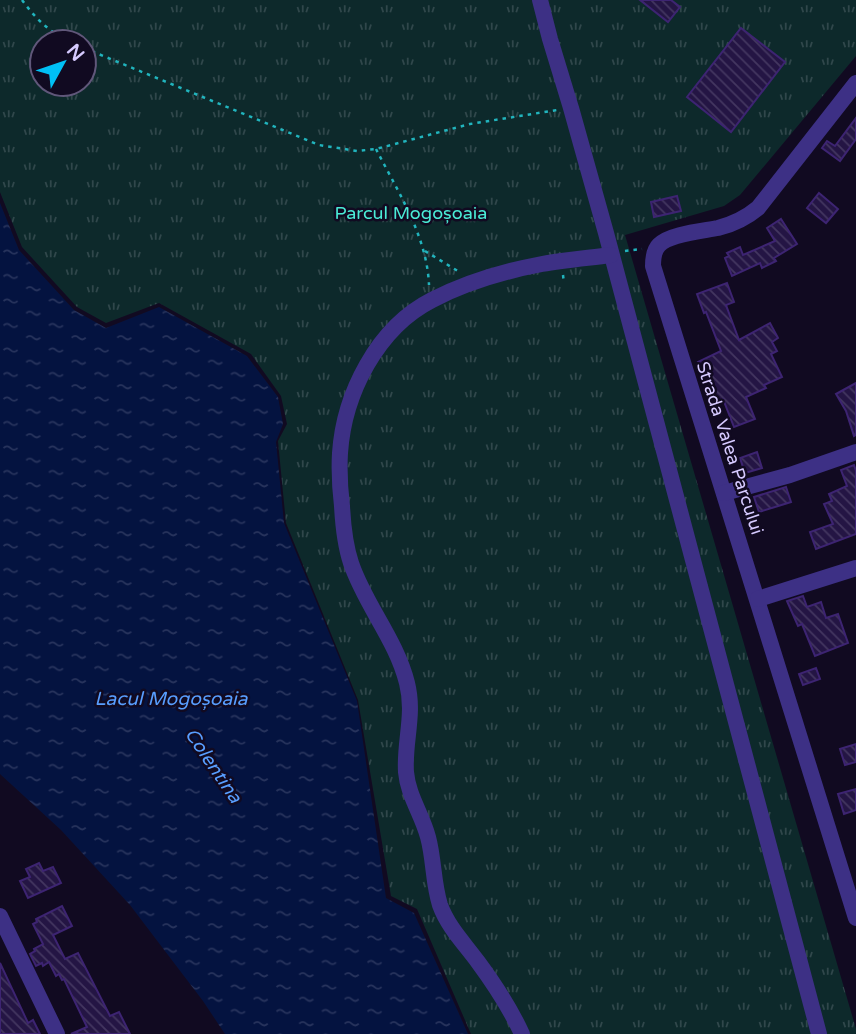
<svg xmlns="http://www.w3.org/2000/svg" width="856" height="1034" viewBox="0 0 856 1034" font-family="'Varela Round',sans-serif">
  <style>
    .park { fill: url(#park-tufts); fill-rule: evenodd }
    .water { fill: url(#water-ripples) }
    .building { fill: url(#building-back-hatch); stroke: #3d2472; stroke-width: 2 }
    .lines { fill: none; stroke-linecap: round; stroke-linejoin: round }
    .path { stroke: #21b4bd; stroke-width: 2.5; stroke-dasharray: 3.5 5; stroke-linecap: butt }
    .minor { stroke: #3d3085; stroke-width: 16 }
    .labels { text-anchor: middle; stroke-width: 5; stroke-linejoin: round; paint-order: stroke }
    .park-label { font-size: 18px; fill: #4aebd6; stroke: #110a21 }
    .street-label { font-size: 18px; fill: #d6caff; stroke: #110a21 }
    .water-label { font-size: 19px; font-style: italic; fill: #589eff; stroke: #110a21 }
  </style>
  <defs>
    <pattern id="park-tufts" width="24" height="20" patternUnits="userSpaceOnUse" patternTransform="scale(1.75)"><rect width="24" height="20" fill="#0d292b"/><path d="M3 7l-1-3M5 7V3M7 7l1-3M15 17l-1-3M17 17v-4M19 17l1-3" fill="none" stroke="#30474b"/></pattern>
    <pattern id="water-ripples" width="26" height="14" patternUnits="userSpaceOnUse" patternTransform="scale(1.75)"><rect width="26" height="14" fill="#041340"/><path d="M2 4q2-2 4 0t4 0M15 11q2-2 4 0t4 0" fill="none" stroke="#28345d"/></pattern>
    <pattern id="building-back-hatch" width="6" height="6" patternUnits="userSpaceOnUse" patternTransform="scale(1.75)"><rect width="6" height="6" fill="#241544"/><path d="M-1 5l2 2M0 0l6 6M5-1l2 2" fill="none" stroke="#433660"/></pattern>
  </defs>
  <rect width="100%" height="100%" fill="#110a21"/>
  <path class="park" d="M 0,0 L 856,0 L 856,56 L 740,195 L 724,206 L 625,235 L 856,1029 L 856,1034 L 471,1034 L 417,909 L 391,896 L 358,700 L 286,523 L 278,441 L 287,424 L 281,396 L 251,354 L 159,303 L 106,323 L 77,307 L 22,247 L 0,192 ZM 42,42 L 84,42 L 84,84 L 42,84 Z"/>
  <polygon class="water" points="0,203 19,250 74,310 106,328 159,307 247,356 278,397 283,424 276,442 284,523 357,701 386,898 414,913 468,1034 225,1034 203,1001 130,905 61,830 0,774"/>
  <g class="building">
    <polygon points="640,0 671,0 680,7 668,22"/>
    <polygon points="741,28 785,62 731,132 687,97"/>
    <polygon points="856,118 856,139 840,161 822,148 827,141 835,146"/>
    <polygon points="819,193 838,209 826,223 807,208"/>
    <polygon points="677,196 681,211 654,217 651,202"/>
    <polygon points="781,219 797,244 774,258 776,261 762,268 760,263 732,276 725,258 729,256 727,253 740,247 743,255 775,241 767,228"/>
    <polygon points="727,283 734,302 726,305 739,340 770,323 778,338 772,342 777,351 771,354 782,377 764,385 766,388 746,397 755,419 734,427 723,399 716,402 705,374 704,375 698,362 721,351 706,312 704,313 697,294"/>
    <polygon points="856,383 856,435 854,436 846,411 836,394"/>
    <polygon points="757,452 762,468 745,473 740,458"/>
    <polygon points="854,465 856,471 856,534 816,549 810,532 833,524 824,504 832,501 829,494 847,486 841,470"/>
    <polygon points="786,487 791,502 759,512 754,497"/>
    <polygon points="803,596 807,607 821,602 826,618 838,614 848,643 815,656 802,624 798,626 787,601"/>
    <polygon points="816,668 820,679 803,685 799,674"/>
    <polygon points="856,744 856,762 845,765 840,749"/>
    <polygon points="856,789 856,810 844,814 838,794"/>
    <polygon points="39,863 43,871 53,867 61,883 28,898 20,881 30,877 26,869"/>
    <polygon points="62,906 72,926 53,935 65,959 78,953 110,1016 119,1012 130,1034 71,1034 87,1027 64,979 62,980 59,974 56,976 49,962 43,966 42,963 36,966 30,954 35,951 34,949 43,944 33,924 37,922 36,919"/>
    <polygon points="0,963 28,1023 33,1020 40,1034 0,1034"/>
  </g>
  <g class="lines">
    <g class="path">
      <path d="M 22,0 C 35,18 50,33 71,42"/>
      <polyline points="84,48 319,145 357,151 376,149 470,124 557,110"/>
      <path d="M 376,149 C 398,192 427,236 429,285"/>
      <polyline points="425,251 461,273"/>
      <polyline points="625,251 642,249"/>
      <polyline points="563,275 564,283"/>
    </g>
    <g class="minor">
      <polyline points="540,0 550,39 571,108 606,233 819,1034"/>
      <path d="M 856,83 L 758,208 C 746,218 734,224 718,228 C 703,231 669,234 659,245 C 654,250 653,258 653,266 L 856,918"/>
      <polyline points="724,493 790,475 856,452"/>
      <polyline points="758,599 856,568"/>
      <polyline points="0,916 57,1034"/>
      <path d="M 522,1034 C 510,1008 495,985 478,962 C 464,943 448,927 440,905 C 433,883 434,859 428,837 C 422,814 408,796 406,772 C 404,741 415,715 407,683 C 396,639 365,605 351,563 C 345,545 343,525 342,506 C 340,489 339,470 340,453 C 344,394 377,328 432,300 C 465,283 505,271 542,264 C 565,260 588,258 611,255"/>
    </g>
  </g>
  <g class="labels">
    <g class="park-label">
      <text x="411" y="219">Parcul Mogoșoaia</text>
    </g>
    <g class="street-label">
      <text transform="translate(730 448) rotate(72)" y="6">Strada Valea Parcului</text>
    </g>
    <g class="water-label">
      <text x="171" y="705">Lacul Mogoșoaia</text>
      <text transform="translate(214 765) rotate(56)" y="7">Colentina</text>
    </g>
  </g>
  <g transform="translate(63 63) rotate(50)"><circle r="33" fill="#110a21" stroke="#60577a" stroke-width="2"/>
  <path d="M0-5L12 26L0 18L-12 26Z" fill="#00c0f5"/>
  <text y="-10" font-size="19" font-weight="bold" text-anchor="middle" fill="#d6caff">N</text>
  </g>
</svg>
